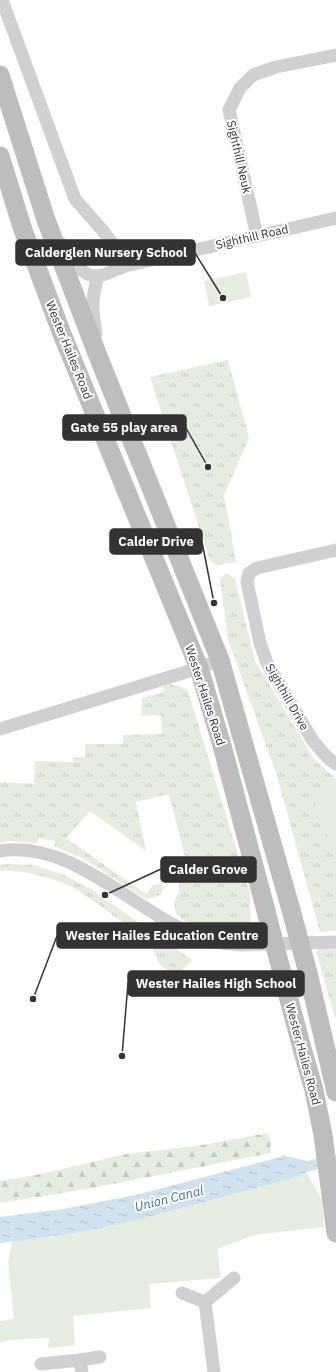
<svg xmlns="http://www.w3.org/2000/svg" width="336" height="1372" viewBox="0 0 336 1372" font-family="'IBM Plex Sans',sans-serif">
  <style>
    .grass { fill: url(#grass-tufts) }
    .forest { fill: url(#forest-firs) }
    .park { fill: #e6ecdf }
    .water { fill: url(#water-ripples) }
    .lines { fill: none; stroke-linecap: round; stroke-linejoin: round }
    .street { stroke: #d0d0d0; stroke-width: 13 }
    .secondary { stroke: #bdbdbd; stroke-width: 19 }
    .secondary-bridge { stroke: #bdbdbd; stroke-width: 19 }
    .labels { text-anchor: middle; stroke-width: 4; stroke-linejoin: round; paint-order: stroke }
    .street-label { font-size: 12px; fill: #333; stroke: #fff }
    .water-label { font-size: 13px; font-style: italic; fill: #3f7597; stroke: #fff }
    .leader { fill: none; stroke: #333; stroke-width: 1.5 }
    .callout-dot { fill: #333; stroke: #fff; stroke-width: 1.5 }
    .callout { fill: #333; stroke: #333; stroke-width: 1.5 }
    .callout-label { font-size: 13px; text-anchor: middle; font-weight: bold; fill: #fff }
  </style>
  <defs>
    <pattern id="grass-tufts" width="24" height="20" patternUnits="userSpaceOnUse"><rect width="24" height="20" fill="#e6ecdf"/><path d="M3 7l-1-3M5 7V3M7 7l1-3M15 17l-1-3M17 17v-4M19 17l1-3" fill="none" stroke="#c6cbc0"/></pattern>
    <pattern id="forest-firs" width="22" height="20" patternUnits="userSpaceOnUse"><rect width="22" height="20" fill="#e6ecdf"/><path d="M5 1l3.5 6h-7zM16 11l3.5 6h-7z" fill="#c6cbc0"/></pattern>
    <pattern id="water-ripples" width="26" height="14" patternUnits="userSpaceOnUse"><rect width="26" height="14" fill="#cfe2ee"/><path d="M2 4q2-2 4 0t4 0M15 11q2-2 4 0t4 0" fill="none" stroke="#b2c2cd"/></pattern>
  </defs>
  <rect width="100%" height="100%" fill="#fff"/>
  <g class="grass">
    <polygon points="228,360 249,438 224,495 236,562 217,565 210,561 150,377"/>
    <polygon points="226,573 235,579 255,661 314,759 336,779 336,931 320,932 277,776 228,639 220,579"/>
    <path d="M 171,684 L 184,688 L 188,691 L 250,894 L 251,938 C 225,934 196,933 176,914 L 174,901 L 179,892 L 179,886 L 174,860 L 185,857 L 169,794 L 136,802 L 146,851 L 90,811 L 66,838 L 146,894 L 153,885 L 163,883 C 165,895 157,898 146,899 L 82,858 L 54,846 L 55,841 L 38,838 L 37,843 L 9,841 L 0,843 L 0,782 L 34,784 L 35,761 L 73,762 L 73,757 L 85,757 L 85,744 L 123,744 L 123,735 L 162,734 L 161,715 L 141,716 L 142,698 L 164,692 L 163,686 Z"/>
    <path d="M 8,864 L 34,865 L 64,875 L 91,889 L 192,960 C 185,969 178,975 166,969 C 154,963 156,947 145,937 C 135,930 124,923 114,916 C 99,905 83,892 66,884 C 48,877 19,869 0,871 L 0,865 Z"/>
    <polygon points="336,948 336,1021 316,951 318,950 317,949"/>
  </g>
  <polygon class="forest" points="268,1133 270,1139 271,1153 87,1189 0,1203 0,1181 41,1174 126,1154 202,1145"/>
  <g class="park">
    <polygon points="246,272 251,297 209,306 204,281"/>
    <polygon points="333,777 336,779 336,858 314,802"/>
    <polygon points="306,1172 322,1200 324,1227 254,1235 217,1249 221,1278 149,1284 151,1308 73,1316 75,1345 48,1348 49,1338 10,1340 0,1343 0,1321 14,1319 8,1262 12,1241 62,1235 97,1229 133,1221 301,1176"/>
  </g>
  <polygon class="water" points="336,1154 336,1165 306,1172 301,1176 133,1221 97,1229 62,1235 0,1243 0,1217 63,1209 140,1194 281,1157 282,1155 307,1161"/>
  <g class="lines">
    <g class="street">
      <polyline points="2,0 75,199 103,231 122,256 125,266"/>
      <polyline points="257,236 229,110 240,88 253,75 276,67 336,55"/>
      <path d="M 62,244 C 70,256 80,277 98,276 C 103,276 119,268 125,266 L 336,218"/>
      <path d="M 96,333 C 92,309 91,300 98,276"/>
      <polyline points="336,550 257,568 249,573 247,582 260,643 267,663 313,741 327,757 336,764"/>
      <polyline points="0,729 199,668 220,660"/>
      <path d="M 0,851 C 76,838 142,921 211,941 C 221,944 231,944 241,945 L 336,942"/>
      <polyline points="182,1293 205,1302 234,1278"/>
      <polyline points="205,1302 214,1372"/>
      <polyline points="80,1360 100,1357"/>
      <polyline points="41,1364 80,1360 82,1372"/>
    </g>
    <g class="secondary">
      <polyline points="0,75 46,220 100,361 220,660 291,910"/>
      <polyline points="0,156 23,230 62,334 199,668 221,742 266,911"/>
      <polyline points="308,973 336,1092"/>
      <polyline points="283,977 303,1052 314,1090 323,1135 336,1233"/>
    </g>
    <g class="secondary-bridge">
      <polyline points="291,910 308,973"/>
      <polyline points="266,911 283,977"/>
    </g>
  </g>
  <g class="labels">
    <g class="street-label">
      <text transform="translate(239 157) rotate(77)" y="4">Sighthill Neuk</text>
      <text transform="translate(252 237) rotate(-13)" y="4">Sighthill Road</text>
      <text transform="translate(69 350) rotate(68)" y="4">Wester Hailes Road</text>
      <text transform="translate(205 695) rotate(72)" y="4">Wester Hailes Road</text>
      <text transform="translate(287 697) rotate(60)" y="4">Sighthill Drive</text>
      <text transform="translate(303 1054) rotate(75)" y="4">Wester Hailes Road</text>
    </g>
    <g class="water-label">
      <text transform="translate(169 1198) rotate(-14)" y="5">Union Canal</text>
    </g>
  </g>
  <path class="leader" d="M223 298L195 253M208 467L186 428M214 603L202 542M105 895L161 869M33 999L57 936M122 1056L128 983"/>
  <g class="callout-dot">
    <circle cx="223" cy="298" r="4"/>
    <circle cx="208" cy="467" r="4"/>
    <circle cx="214" cy="603" r="4"/>
    <circle cx="105" cy="895" r="4"/>
    <circle cx="33" cy="999" r="4"/>
    <circle cx="122" cy="1056" r="4"/>
  </g>
  <g class="callout">
    <rect x="16" y="240" width="179" height="25" rx="4"/>
    <rect x="63" y="415" width="123" height="25" rx="4"/>
    <rect x="110" y="529" width="92" height="25" rx="4"/>
    <rect x="161" y="857" width="95" height="25" rx="4"/>
    <rect x="57" y="923" width="210" height="25" rx="4"/>
    <rect x="128" y="971" width="176" height="25" rx="4"/>
  </g>
  <g class="callout-label">
    <text x="106" y="257">Calderglen Nursery School</text>
    <text x="124" y="432">Gate 55 play area</text>
    <text x="156" y="546">Calder Drive</text>
    <text x="208" y="874">Calder Grove</text>
    <text x="162" y="940">Wester Hailes Education Centre</text>
    <text x="216" y="988">Wester Hailes High School</text>
  </g>
</svg>
